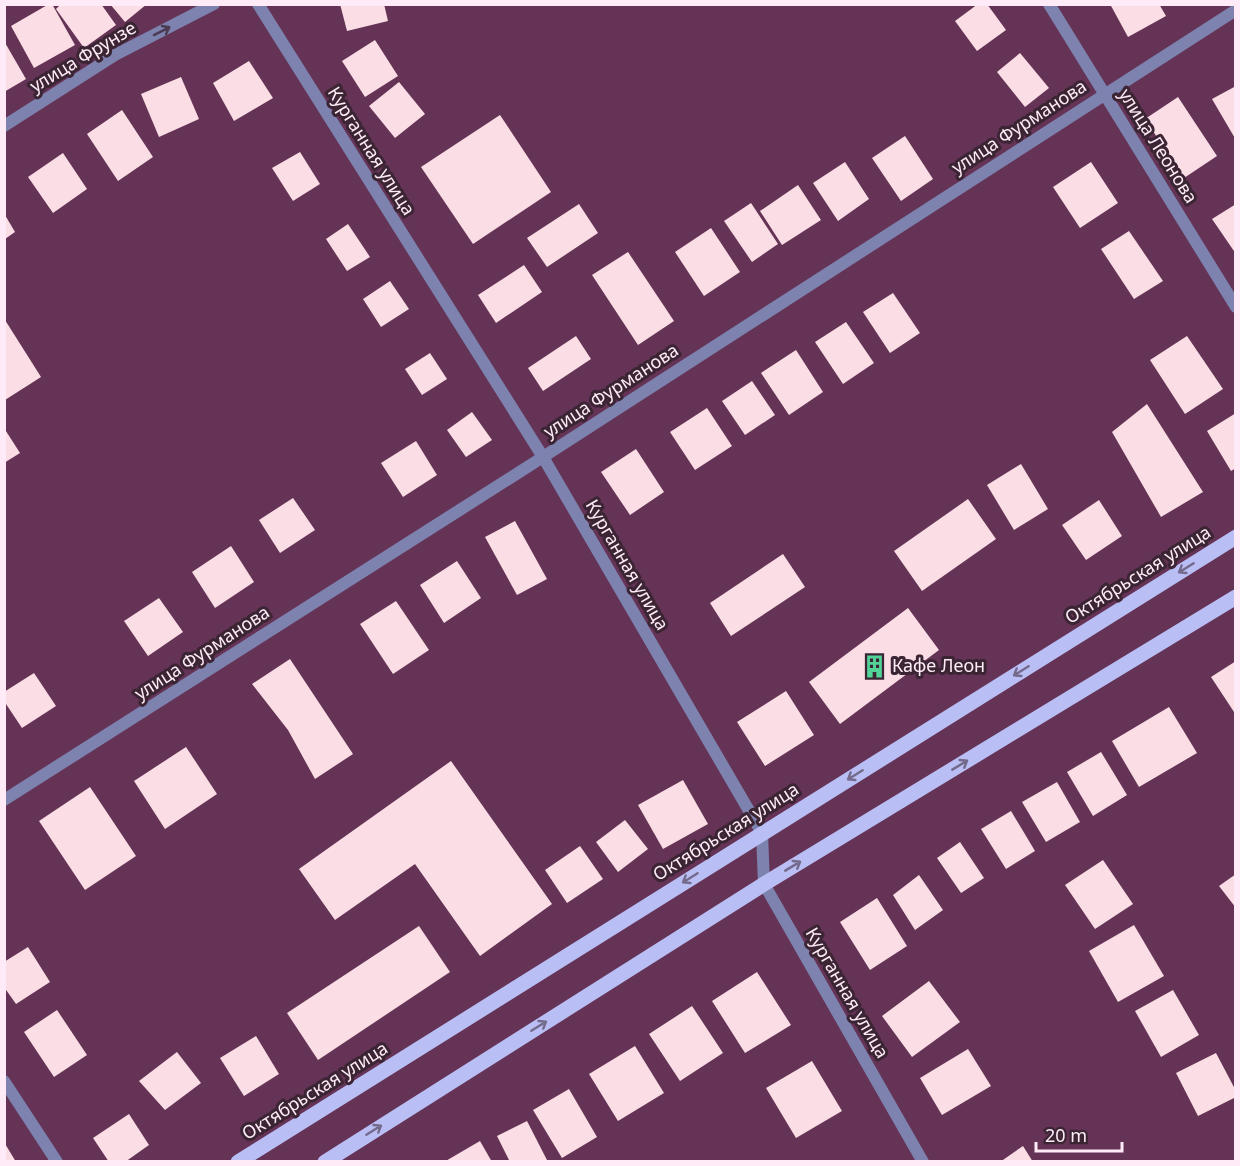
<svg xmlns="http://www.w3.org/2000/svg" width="1240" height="1166" viewBox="0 0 1240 1166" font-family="'Noto Sans',sans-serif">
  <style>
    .building { fill: #fbdee5 }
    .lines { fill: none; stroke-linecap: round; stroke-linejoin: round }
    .minor { stroke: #7d82af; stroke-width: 12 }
    .tertiary { stroke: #7d82af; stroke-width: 12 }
    .primary { stroke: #b9bef5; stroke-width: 15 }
    .oneway { stroke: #4c3c53 }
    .oneway2 { stroke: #746a8b }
    .labels { text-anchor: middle; stroke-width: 6; stroke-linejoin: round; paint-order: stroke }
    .street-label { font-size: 18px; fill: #feebf7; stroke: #3b2534 }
    .poi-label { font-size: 18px; fill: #feebf7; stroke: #3b2534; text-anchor: start }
  </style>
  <rect width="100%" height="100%" fill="#643355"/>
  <g class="building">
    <polygon points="49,4 52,4 75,45 34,68 11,26"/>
    <polygon points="61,4 101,4 116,25 84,48 56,9"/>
    <polygon points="110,4 147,4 125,22"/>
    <polygon points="340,4 384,4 388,21 347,31"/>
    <polygon points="978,4 987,4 1006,30 977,51 955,21"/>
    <polygon points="1110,4 1159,4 1166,16 1128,37"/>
    <polygon points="375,40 398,76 365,97 342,61"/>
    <polygon points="4,41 26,79 4,92"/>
    <polygon points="1020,53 1049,88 1025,107 997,72"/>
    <polygon points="249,61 273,98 234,121 213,83"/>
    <polygon points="181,77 199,119 159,137 141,94"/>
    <polygon points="399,82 425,114 395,138 369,106"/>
    <polygon points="1236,86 1236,140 1212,99"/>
    <polygon points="1178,97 1217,156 1184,178 1145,119"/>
    <polygon points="122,110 153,157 118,181 87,134"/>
    <polygon points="500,115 551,192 473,244 421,167"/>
    <polygon points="905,136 933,179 901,201 872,158"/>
    <polygon points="300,152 320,184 293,201 272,168"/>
    <polygon points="63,153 87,189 53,213 28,177"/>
    <polygon points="845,162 869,199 838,221 813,183"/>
    <polygon points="1091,162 1118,203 1080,228 1053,187"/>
    <polygon points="798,185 821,220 782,245 760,211"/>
    <polygon points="751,203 778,244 752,262 724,221"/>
    <polygon points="579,204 598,233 547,267 527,238"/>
    <polygon points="1236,204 1236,254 1212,219"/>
    <polygon points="5,215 15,232 5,239"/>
    <polygon points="348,224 370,257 347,271 326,239"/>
    <polygon points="711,228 740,272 704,296 675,252"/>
    <polygon points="1129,231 1163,281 1134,299 1101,249"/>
    <polygon points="628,252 674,321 638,345 592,275"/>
    <polygon points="524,265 542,292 496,323 478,295"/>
    <polygon points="390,281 409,309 381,327 363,299"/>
    <polygon points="893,293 920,333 890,353 863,312"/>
    <polygon points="5,320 41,377 5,400"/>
    <polygon points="846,322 874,363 843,384 815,342"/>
    <polygon points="576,336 591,359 543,391 528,368"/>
    <polygon points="1187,336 1223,389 1185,414 1150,360"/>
    <polygon points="796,350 823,392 789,415 761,373"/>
    <polygon points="430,353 447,379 422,395 405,369"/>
    <polygon points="752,381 775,415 745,435 722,401"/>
    <polygon points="1147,404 1203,492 1161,517 1112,432"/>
    <polygon points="707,408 732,446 695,470 670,432"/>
    <polygon points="472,412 492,440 466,457 447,430"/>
    <polygon points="1236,413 1236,468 1231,471 1207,431"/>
    <polygon points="4,428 20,453 4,463"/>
    <polygon points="416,441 437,475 403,497 381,463"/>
    <polygon points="636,449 664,492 630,515 601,472"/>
    <polygon points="1021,464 1048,509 1014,530 987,485"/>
    <polygon points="293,498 315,530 280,553 259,520"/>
    <polygon points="968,499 996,539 922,591 894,551"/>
    <polygon points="1099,500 1122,536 1086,560 1062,525"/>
    <polygon points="515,521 547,579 517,595 485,537"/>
    <polygon points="231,546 254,582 215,608 192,572"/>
    <polygon points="783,554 805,587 731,636 710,603"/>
    <polygon points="457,561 481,598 444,623 420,585"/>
    <polygon points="159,598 183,632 148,656 124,621"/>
    <polygon points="396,601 429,650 393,674 360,624"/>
    <polygon points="908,608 939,650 840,724 809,682"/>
    <polygon points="290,659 353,754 315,779 288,730 252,684"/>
    <polygon points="1236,661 1236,715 1211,677"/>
    <polygon points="34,673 56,706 22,728 4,701 4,692"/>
    <polygon points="786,691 814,735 765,766 737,722"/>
    <polygon points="1169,707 1197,753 1139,787 1112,741"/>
    <polygon points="186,747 217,794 165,829 134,781"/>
    <polygon points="1101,752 1127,795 1093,816 1067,772"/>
    <polygon points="451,761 552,904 480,956 415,864 335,920 299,869"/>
    <polygon points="683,780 708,824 663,849 638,805"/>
    <polygon points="1057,782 1080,822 1046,842 1022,802"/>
    <polygon points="90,787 136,856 85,890 39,821"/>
    <polygon points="1011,811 1035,851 1006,869 981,829"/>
    <polygon points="625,820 648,849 618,872 596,842"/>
    <polygon points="960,842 984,878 961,893 937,858"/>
    <polygon points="580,846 603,879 567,903 545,870"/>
    <polygon points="1103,860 1133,904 1095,929 1065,885"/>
    <polygon points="1236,874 1236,908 1219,886"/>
    <polygon points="919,875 943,910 915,930 893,895"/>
    <polygon points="877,898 907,946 870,970 840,922"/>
    <polygon points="1134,925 1164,976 1118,1002 1089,951"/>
    <polygon points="419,926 450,972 318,1060 287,1013"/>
    <polygon points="28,947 50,982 16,1004 4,987 4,962"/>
    <polygon points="757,972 791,1025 745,1053 712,1001"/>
    <polygon points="929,981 960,1022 912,1057 882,1016"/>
    <polygon points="1173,990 1199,1035 1161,1057 1135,1011"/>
    <polygon points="692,1006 723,1053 680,1081 649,1034"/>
    <polygon points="57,1010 87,1055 54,1077 24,1032"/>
    <polygon points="256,1036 279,1074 244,1096 220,1058"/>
    <polygon points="635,1046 664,1093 618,1121 589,1074"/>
    <polygon points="968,1049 991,1086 942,1115 920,1078"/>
    <polygon points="177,1052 201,1083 165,1110 139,1081"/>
    <polygon points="1216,1053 1236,1091 1236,1097 1198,1116 1176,1073"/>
    <polygon points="812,1061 842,1111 796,1138 766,1088"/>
    <polygon points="569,1089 597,1137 562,1158 533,1110"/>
    <polygon points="129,1114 149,1145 125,1162 109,1162 93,1138"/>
    <polygon points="527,1121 548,1162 510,1162 497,1136"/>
    <polygon points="480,1141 492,1162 444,1162"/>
    <polygon points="4,1142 16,1162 4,1162"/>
    <polygon points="1023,1146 1033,1162 1000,1162"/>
  </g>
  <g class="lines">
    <g class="minor">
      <polyline points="258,4 543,457 762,833"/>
      <polyline points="4,800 543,457 1236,10"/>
    </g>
    <g class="tertiary">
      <polyline points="1049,4 1236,307"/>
      <polyline points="4,126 115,55 214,4"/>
      <polyline points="762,833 764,884 923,1162"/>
      <polyline points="4,1081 57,1162"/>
    </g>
    <g class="primary">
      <polyline points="238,1162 1236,537"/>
      <polyline points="325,1162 764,884 1236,597"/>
    </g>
  </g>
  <defs><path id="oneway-shaft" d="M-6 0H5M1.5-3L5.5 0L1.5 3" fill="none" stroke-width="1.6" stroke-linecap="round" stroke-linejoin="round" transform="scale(1.5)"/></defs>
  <use class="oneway" href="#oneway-shaft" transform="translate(162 31) rotate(-27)"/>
  <g class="oneway2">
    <use href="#oneway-shaft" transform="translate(1186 568) rotate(148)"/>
    <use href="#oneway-shaft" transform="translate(1021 671) rotate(148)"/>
    <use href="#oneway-shaft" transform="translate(960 765) rotate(-31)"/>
    <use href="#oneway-shaft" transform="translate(855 775) rotate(148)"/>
    <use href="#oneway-shaft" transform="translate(793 866) rotate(-31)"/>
    <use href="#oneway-shaft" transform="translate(690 878) rotate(148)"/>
    <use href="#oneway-shaft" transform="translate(539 1026) rotate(-32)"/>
    <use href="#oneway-shaft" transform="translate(374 1130) rotate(-32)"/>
  </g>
  <defs>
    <symbol id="building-bare" viewBox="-9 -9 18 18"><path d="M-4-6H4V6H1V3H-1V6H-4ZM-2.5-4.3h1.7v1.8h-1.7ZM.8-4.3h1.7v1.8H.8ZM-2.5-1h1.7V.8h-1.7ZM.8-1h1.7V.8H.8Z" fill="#52d397" stroke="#3b2534" stroke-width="2.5" paint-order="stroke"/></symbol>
  </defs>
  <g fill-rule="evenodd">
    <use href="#building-bare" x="858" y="650" width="33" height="33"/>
  </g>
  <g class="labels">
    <g class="street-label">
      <text transform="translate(83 57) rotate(-31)" y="6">улица Фрунзе</text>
      <text transform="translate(1019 127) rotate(-33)" y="6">улица Фурманова</text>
      <text transform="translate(1158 146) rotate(58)" y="6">улица Леонова</text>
      <text transform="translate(371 151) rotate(58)" y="6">Курганная улица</text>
      <text transform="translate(611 391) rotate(-33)" y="6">улица Фурманова</text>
      <text transform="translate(627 565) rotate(60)" y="6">Курганная улица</text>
      <text transform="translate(1138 575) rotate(-32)" y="6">Октябрьская улица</text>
      <text transform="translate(202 653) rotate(-33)" y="6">улица Фурманова</text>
      <text transform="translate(726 832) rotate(-32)" y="6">Октябрьская улица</text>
      <text transform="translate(847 993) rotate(60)" y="6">Курганная улица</text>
      <text transform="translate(315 1091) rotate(-32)" y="6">Октябрьская улица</text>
    </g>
    <g class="poi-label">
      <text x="892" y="672">Кафе Леон</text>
    </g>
  </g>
  <rect width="1240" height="1166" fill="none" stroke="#feebf7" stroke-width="12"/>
  <path d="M1036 1142v9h86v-9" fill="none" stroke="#feebf7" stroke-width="3"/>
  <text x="1045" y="1142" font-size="18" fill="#feebf7" stroke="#3b2534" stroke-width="4.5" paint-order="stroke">20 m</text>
</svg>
